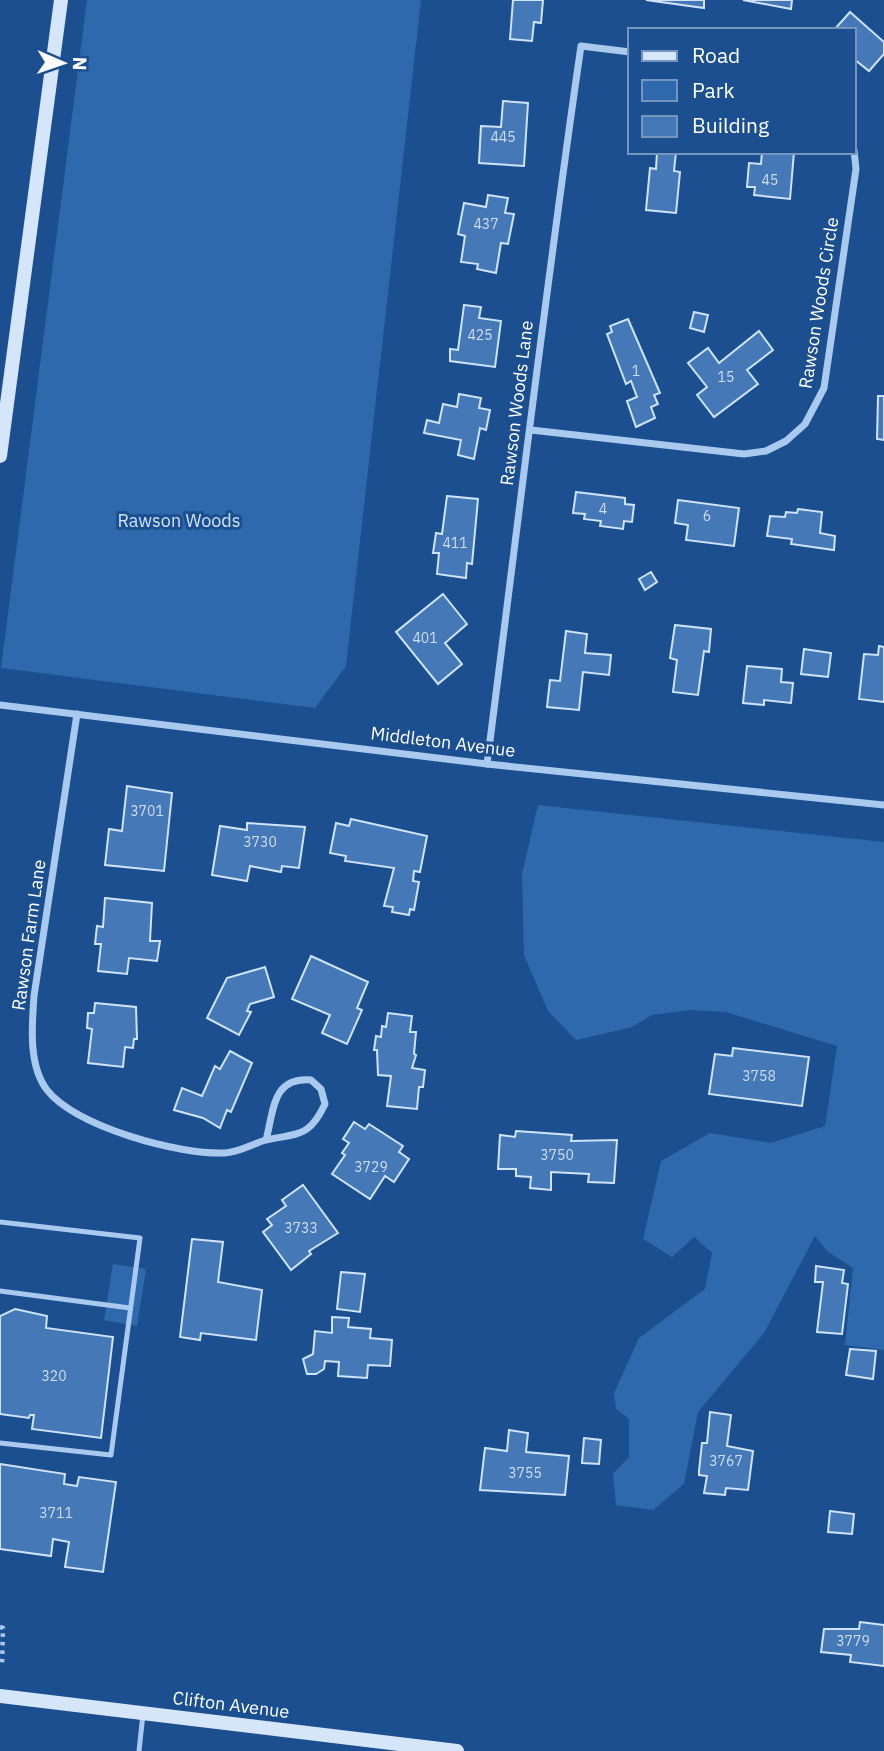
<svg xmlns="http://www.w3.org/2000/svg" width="884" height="1751" viewBox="0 0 884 1751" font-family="'IBM Plex Sans',sans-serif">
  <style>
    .green { fill: #2e69ad }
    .building { fill: #4478b7; stroke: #cfe3fa; stroke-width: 2 }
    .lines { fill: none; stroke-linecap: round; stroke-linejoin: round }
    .path { stroke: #a9c9ee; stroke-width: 4.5; stroke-dasharray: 3.5 5; stroke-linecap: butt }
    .lane { stroke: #a9c9ee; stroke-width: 5 }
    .street { stroke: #a9c9ee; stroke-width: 7 }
    .secondary { stroke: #d6e6fa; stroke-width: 14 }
    .labels { text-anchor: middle; stroke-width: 6; stroke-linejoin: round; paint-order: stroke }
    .number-label { font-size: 14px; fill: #d0dded }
    .street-label { font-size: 18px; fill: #fff; stroke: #1b4f8f }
    .park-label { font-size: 18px; fill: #cfe3fa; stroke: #1b4f8f }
  </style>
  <rect width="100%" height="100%" fill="#1b4f8f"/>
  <g class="green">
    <polygon points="87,0 421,0 346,666 315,708 1,668"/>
    <polygon points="538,805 884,842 884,1350 845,1345 853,1268 827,1251 815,1236 764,1333 698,1412 684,1484 653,1510 616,1505 613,1474 629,1457 629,1419 616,1409 614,1393 639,1338 705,1289 712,1253 694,1237 672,1257 643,1239 661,1161 710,1133 771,1143 825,1126 837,1046 726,1012 689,1010 652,1015 632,1027 576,1040 548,1011 524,955 522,874"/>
    <polygon points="113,1264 146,1269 137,1326 104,1320"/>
  </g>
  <g class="building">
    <polygon points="513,0 543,0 541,23 534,22 532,41 510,39"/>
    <polygon points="646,0 704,0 704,8"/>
    <polygon points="743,0 792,0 791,9"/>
    <polygon points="850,12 884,42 884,54 869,71 854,59 854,30 834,30"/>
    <polygon points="503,101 528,103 524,166 479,163 481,126 501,127"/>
    <polygon points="657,152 676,152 674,171 680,172 676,213 646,210 650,168 656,169"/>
    <polygon points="762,152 794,152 790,199 754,195 755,187 747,187 749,163 761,164"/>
    <polygon points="488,195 508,198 505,213 514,214 508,244 501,243 496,273 477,269 478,264 461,262 465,236 458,234 464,203 486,207"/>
    <polygon points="464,305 481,307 479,318 501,321 495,367 450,361 450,349 458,350"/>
    <polygon points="694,312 708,315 704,332 690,328"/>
    <polygon points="628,319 660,393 654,395 658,404 651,407 655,418 636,427 627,401 637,397 631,381 626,384 607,334 612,332 610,326"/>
    <polygon points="759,331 773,350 747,370 758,384 714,417 697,395 707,387 688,363 708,348 719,363"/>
    <polygon points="459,394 481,398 479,408 490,410 486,430 480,428 474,459 458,455 461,440 424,433 427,420 439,423 443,404 457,407"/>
    <polygon points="878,396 884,396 884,440 877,439"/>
    <polygon points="576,492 625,498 625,504 634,505 632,522 624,521 623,529 600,526 601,521 584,519 585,514 573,513"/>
    <polygon points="447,496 478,499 472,564 467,563 466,578 437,574 439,553 433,553 436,533 442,534"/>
    <polygon points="678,500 739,508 734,546 686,540 688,525 675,523"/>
    <polygon points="798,509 822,512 820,533 835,536 834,550 791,544 792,539 767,536 770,516 785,517 786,512 797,513"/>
    <polygon points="651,572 657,582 645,590 639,579"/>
    <polygon points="443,594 467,624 445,643 462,664 438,684 396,632"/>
    <polygon points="675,625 711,629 709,652 704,651 698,695 673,692 677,660 670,658"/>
    <polygon points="566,631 587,634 585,653 611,655 609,675 583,672 579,710 547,707 550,680 560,681"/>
    <polygon points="879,646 884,647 884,702 859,699 864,654 878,655"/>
    <polygon points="804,649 831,653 828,677 801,674"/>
    <polygon points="747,666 782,669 781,682 793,683 791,703 764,700 764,705 743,703"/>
    <polygon points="127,786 172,793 164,871 105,865 109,829 122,831"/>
    <polygon points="351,819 427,836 420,872 414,871 413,881 419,882 414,910 410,909 409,915 392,912 393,907 384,906 394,868 345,861 346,856 330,853 336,823 349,826"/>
    <polygon points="247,823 305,827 299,868 282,866 281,872 250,866 247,881 212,875 220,826 247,830"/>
    <polygon points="105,898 152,903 150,941 160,941 157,961 129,958 127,974 98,971 101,944 95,944 97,926 103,927"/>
    <polygon points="311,956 368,982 357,1008 362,1010 347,1044 322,1033 330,1015 292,999"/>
    <polygon points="265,967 274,997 250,1004 247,1011 251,1012 239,1035 207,1018 227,978"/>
    <polygon points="95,1003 136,1007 137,1039 134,1039 133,1048 125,1047 123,1067 88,1063 92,1029 87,1028 88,1013 94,1013"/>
    <polygon points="388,1013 412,1016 410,1032 416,1032 414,1054 416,1055 412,1068 425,1070 423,1087 419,1087 417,1109 387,1106 391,1076 378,1075 377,1050 374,1050 376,1036 381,1037 382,1026 386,1027"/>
    <polygon points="733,1048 809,1057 802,1106 709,1094 715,1054 732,1056"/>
    <polygon points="230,1051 252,1063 231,1112 227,1110 220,1128 203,1118 174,1110 182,1088 202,1096 215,1066 220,1069"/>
    <polygon points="354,1122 365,1129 369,1124 403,1146 399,1152 409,1159 394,1182 385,1176 370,1199 332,1174 345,1155 342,1153 349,1143 343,1139"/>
    <polygon points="516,1131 572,1135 571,1141 617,1140 614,1183 588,1182 589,1174 551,1172 551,1190 530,1188 531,1177 516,1176 516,1169 498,1169 500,1135 515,1137"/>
    <polygon points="303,1185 338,1233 309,1251 311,1254 291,1270 263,1232 272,1225 267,1219 286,1206 282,1200"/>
    <polygon points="192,1239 223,1242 218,1282 262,1290 256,1340 201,1333 200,1340 180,1337"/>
    <polygon points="816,1266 844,1270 842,1283 848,1284 842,1334 817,1332 823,1282 815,1282"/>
    <polygon points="341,1272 365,1274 360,1312 337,1309"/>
    <polygon points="15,1309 47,1316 46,1328 113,1337 101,1438 32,1429 34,1415 30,1415 29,1418 0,1414 0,1316"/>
    <polygon points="332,1317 349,1318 348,1327 371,1329 370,1338 392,1340 390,1366 368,1365 367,1378 338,1376 339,1362 325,1361 324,1369 316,1374 307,1374 303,1359 313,1354 315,1331 332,1333"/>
    <polygon points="850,1349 876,1351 873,1379 846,1375"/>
    <polygon points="710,1412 731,1415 727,1446 753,1451 748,1490 726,1488 725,1495 704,1493 707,1476 699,1475 699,1471 702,1443 707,1443"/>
    <polygon points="509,1430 528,1433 526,1452 569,1456 565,1495 480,1490 485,1448 507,1451"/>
    <polygon points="584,1438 601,1440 599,1464 582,1463"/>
    <polygon points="0,1464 65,1474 64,1484 77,1486 79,1477 116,1482 103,1572 65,1567 69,1542 53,1539 51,1556 0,1549"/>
    <polygon points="830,1511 854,1514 852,1534 828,1532"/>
    <polygon points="860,1622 884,1625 884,1666 850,1662 851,1655 821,1652 824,1629 859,1629"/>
  </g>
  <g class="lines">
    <polyline class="path" points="0,1627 3,1628 2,1666"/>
    <g class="lane">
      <polyline points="0,1222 140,1238 111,1455 0,1443"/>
      <polyline points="0,1291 130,1308"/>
      <polyline points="139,1751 143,1714"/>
    </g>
    <g class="street">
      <polyline points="531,430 744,454 766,451 786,441 805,424 824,388 856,169 854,150"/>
      <polyline points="0,705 487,764 884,805"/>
      <path d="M 77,714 L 34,996 C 32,1025 28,1065 47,1090 C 76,1127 179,1155 225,1153 C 240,1152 252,1144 266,1140 C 298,1133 309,1138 325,1104 L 321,1089 L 311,1080 C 272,1077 274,1110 266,1140"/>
      <path d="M 487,764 C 518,524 546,285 581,46 L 630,52"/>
    </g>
    <g class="secondary">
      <polyline points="0,456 61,0"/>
      <polyline points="0,1696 457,1751"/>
    </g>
  </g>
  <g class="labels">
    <g class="number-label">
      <text x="503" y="142">445</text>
      <text x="770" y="185">45</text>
      <text x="486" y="229">437</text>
      <text x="480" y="340">425</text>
      <text x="636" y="376">1</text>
      <text x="726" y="382">15</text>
      <text x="603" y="514">4</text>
      <text x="707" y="521">6</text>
      <text x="455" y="548">411</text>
      <text x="425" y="643">401</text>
      <text x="147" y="816">3701</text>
      <text x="260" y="847">3730</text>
      <text x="759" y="1081">3758</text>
      <text x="557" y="1160">3750</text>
      <text x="371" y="1172">3729</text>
      <text x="301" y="1233">3733</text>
      <text x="54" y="1381">320</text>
      <text x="726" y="1466">3767</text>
      <text x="525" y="1478">3755</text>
      <text x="56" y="1518">3711</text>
      <text x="853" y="1646">3779</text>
    </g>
    <g class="street-label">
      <text transform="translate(819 303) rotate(-81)" y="6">Rawson Woods Circle</text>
      <text transform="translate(517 403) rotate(-83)" y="6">Rawson Woods Lane</text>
      <text transform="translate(443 742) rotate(7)" y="6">Middleton Avenue</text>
      <text transform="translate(29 935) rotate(-82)" y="6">Rawson Farm Lane</text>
      <text transform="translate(231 1705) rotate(7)" y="6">Clifton Avenue</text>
    </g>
    <g class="park-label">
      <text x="179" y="527">Rawson Woods</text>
    </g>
  </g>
  <rect x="628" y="28" width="228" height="126" fill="#1b4f8f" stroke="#7695bc" stroke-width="2"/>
  <rect x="642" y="51" width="35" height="10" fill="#d6e6fa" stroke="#7695bc" stroke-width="2"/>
  <text x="692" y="63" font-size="21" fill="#ffffff">Road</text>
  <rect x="642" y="80" width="35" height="21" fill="#2e69ad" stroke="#7695bc" stroke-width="2"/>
  <text x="692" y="98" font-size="21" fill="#ffffff">Park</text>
  <rect x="642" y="116" width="35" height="21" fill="#4478b7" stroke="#7695bc" stroke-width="2"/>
  <text x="692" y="133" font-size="21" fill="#ffffff">Building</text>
  <g transform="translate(63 63) rotate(92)" stroke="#1b4f8f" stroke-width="5" paint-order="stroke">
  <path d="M0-5L12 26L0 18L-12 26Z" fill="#ffffff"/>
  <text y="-10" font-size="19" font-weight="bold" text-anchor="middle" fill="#ffffff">N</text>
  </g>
</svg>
